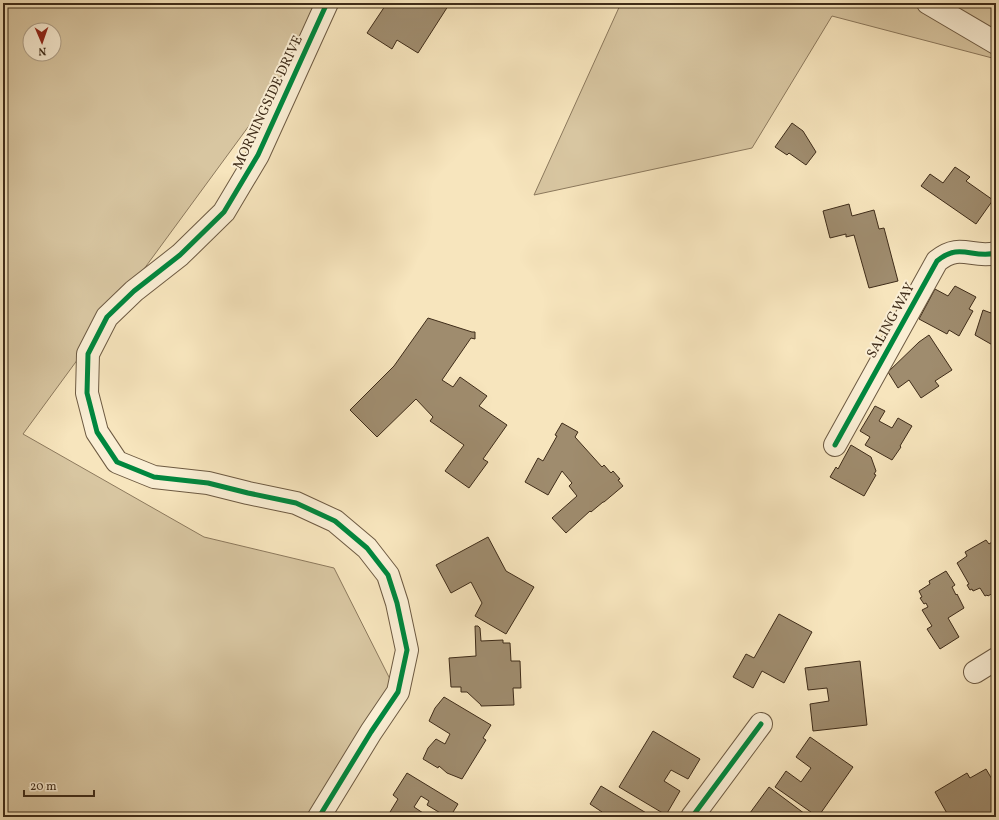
<svg xmlns="http://www.w3.org/2000/svg" width="999" height="820" viewBox="0 0 999 820" font-family="Vollkorn,serif">
  <style>
    .green { fill: #d8c6a1; stroke: #8c795d; fill-rule: evenodd }
    .building { fill: #9f8c6e; stroke: #3f2c19 }
    .lines { fill: none; stroke-linecap: round; stroke-linejoin: round }
    .minor-casing { stroke: #6d5a42; stroke-width: 24 }
    .minor { stroke: #faeed4; stroke-width: 22 }
    .cycleway-casing { stroke: #faeed4; stroke-width: 8 }
    .cycleway { stroke: #00873e; stroke-width: 5 }
    .labels { text-anchor: middle; stroke-width: 4; stroke-linejoin: round; paint-order: stroke }
    .street-label { font-size: 14px; fill: #3f2c19; stroke: #faeed4 }
  </style>
  <rect width="100%" height="100%" fill="#f7e5bd"/>
  <filter id="stains"><feTurbulence type="fractalNoise" baseFrequency=".005" numOctaves="4"/><feColorMatrix values="0 0 0 0 .2 0 0 0 0 .09 0 0 0 0 .02 0 0 0 .5 -.17"/></filter>
  <radialGradient id="worn" r=".72"><stop offset=".6" stop-color="#630" stop-opacity="0"/><stop offset="1" stop-color="#630" stop-opacity=".3"/></radialGradient>
  <g class="green">
    <path d="M 3,3 L 339,3 L 23,434 L 204,537 L 334,568 L 393,685 L 313,817 L 3,817 ZM 30,30 L 54,30 L 54,54 L 30,54 Z"/>
    <polygon points="621,3 996,3 996,59 832,16 752,148 534,195"/>
  </g>
  <g class="building">
    <polygon points="387,3 390,3 393,5 394,3 450,3 418,53 397,40 392,49 367,33"/>
    <polygon points="792,123 803,131 816,152 806,165 789,153 787,155 775,147"/>
    <polygon points="955,167 970,177 966,181 993,200 976,224 921,186 930,174 943,183"/>
    <polygon points="849,204 852,216 874,210 879,229 884,228 898,281 869,288 854,235 846,237 846,234 830,238 823,211"/>
    <polygon points="955,286 976,297 969,309 973,311 959,336 949,330 947,334 919,319 935,289 948,296"/>
    <polygon points="996,302 996,347 975,335 983,310 991,313"/>
    <polygon points="428,318 472,332 475,332 475,339 471,338 442,380 453,387 460,377 487,396 479,406 507,425 483,459 488,462 469,488 445,471 464,445 430,421 433,417 416,399 377,437 350,410 394,366"/>
    <polygon points="929,335 952,370 935,381 939,386 921,398 909,380 898,388 888,372 919,342"/>
    <polygon points="875,406 885,411 879,421 892,428 898,418 912,426 900,446 901,447 892,460 865,445 870,437 860,431"/>
    <polygon points="562,423 578,432 575,437 602,467 604,465 611,473 613,471 620,479 618,480 623,486 604,502 603,502 591,512 590,511 566,533 552,518 577,496 569,486 572,483 562,471 548,495 525,482 538,458 543,461 557,436 555,435"/>
    <polygon points="851,445 871,457 876,471 874,474 876,475 864,496 830,477 836,467 838,469"/>
    <polygon points="488,537 506,571 534,587 506,634 475,616 482,603 471,582 451,593 436,565"/>
    <polygon points="986,540 989,544 992,542 996,550 996,598 993,593 988,596 987,595 985,596 980,588 973,591 972,589 970,590 967,585 969,584 957,563 967,556 965,552"/>
    <polygon points="946,571 955,585 952,587 956,595 957,594 964,608 948,618 959,637 940,649 927,629 932,626 922,610 928,607 926,603 924,604 920,598 922,597 919,591 930,584 929,581"/>
    <polygon points="779,614 812,632 784,683 762,671 753,688 733,677 746,654 754,658"/>
    <polygon points="475,626 478,626 480,628 481,641 503,640 503,643 510,643 511,661 520,661 521,688 513,688 514,705 481,706 481,705 467,692 461,692 461,687 451,687 449,658 476,656"/>
    <polygon points="860,661 867,725 813,731 810,704 829,701 827,688 808,690 805,668"/>
    <polygon points="444,697 491,725 483,738 486,740 462,779 447,773 439,766 438,768 423,759 428,748 436,739 445,744 450,734 429,721 435,708"/>
    <polygon points="653,731 700,759 688,779 671,770 664,781 680,791 666,815 619,787"/>
    <polygon points="810,737 853,767 818,817 775,787 786,771 801,782 811,768 796,757"/>
    <polygon points="986,769 996,786 996,817 949,817 935,792 967,773 970,778"/>
    <polygon points="407,773 458,804 450,817 447,817 427,805 429,801 421,796 414,807 423,813 432,814 438,817 387,817 398,799 393,795"/>
    <polygon points="601,786 653,817 599,817 602,812 590,804"/>
    <polygon points="769,787 805,814 803,817 747,817"/>
  </g>
  <g class="lines">
    <defs>
      <g id="minor">
        <polyline points="928,3 996,43"/>
        <path d="M 835,445 L 937,261 C 960,242 972,259 996,253"/>
        <polyline points="975,672 996,659"/>
        <polyline points="319,817 371,732 398,692 407,650 397,603 388,575 367,548 335,521 296,503 248,493 208,483 154,477 117,462 97,432 87,393 88,354 107,317 134,291 180,255 224,212 258,155 327,3"/>
        <polyline points="692,817 761,724"/>
      </g>
    </defs>
    <use href="#minor" class="minor-casing"/>
    <use href="#minor" class="minor"/>
    <defs>
      <g id="cycleway">
        <path d="M 835,445 L 937,261 C 960,242 972,259 996,253"/>
        <polyline points="319,817 371,732 398,692 407,650 397,603 388,575 367,548 335,521 296,503 248,493 208,483 154,477 117,462 97,432 87,393 88,354 107,317 134,291 180,255 224,212 258,155 327,3"/>
        <polyline points="692,817 761,724"/>
      </g>
    </defs>
    <use href="#cycleway" class="cycleway-casing"/>
    <use href="#cycleway" class="cycleway"/>
  </g>
  <g class="labels">
    <g class="street-label">
      <text transform="translate(267 102) rotate(-65)" y="5">MORNINGSIDE DRIVE</text>
      <text transform="translate(890 320) rotate(-61)" y="5">SALING WAY</text>
    </g>
  </g>
  <rect width="999" height="820" fill="none" stroke="#f7e5bd" stroke-width="16"/>
  <rect x="4" y="4" width="991" height="812" fill="none" stroke="#3f2c19" stroke-width="2"/>
  <rect x="8" y="8" width="983" height="804" fill="none" stroke="#3f2c19"/>
  <g transform="translate(42 42) rotate(178)"><circle r="19" fill="#faeed4" stroke="#afa089"/>
  <path d="M0-3L7 15L0 10L-7 15Z" fill="#8f2418"/>
  <text y="-6" font-size="11" font-weight="bold" text-anchor="middle" fill="#3f2c19">N</text>
  </g>
  <path d="M24 790v6h70v-6" fill="none" stroke="#3f2c19" stroke-width="2"/>
  <text x="30" y="790" font-size="12" fill="#3f2c19" stroke="#faeed4" stroke-width="3" paint-order="stroke">20 m</text>
  <rect width="100%" height="100%" filter="url(#stains)"/>
  <rect width="100%" height="100%" fill="url(#worn)"/>
</svg>
